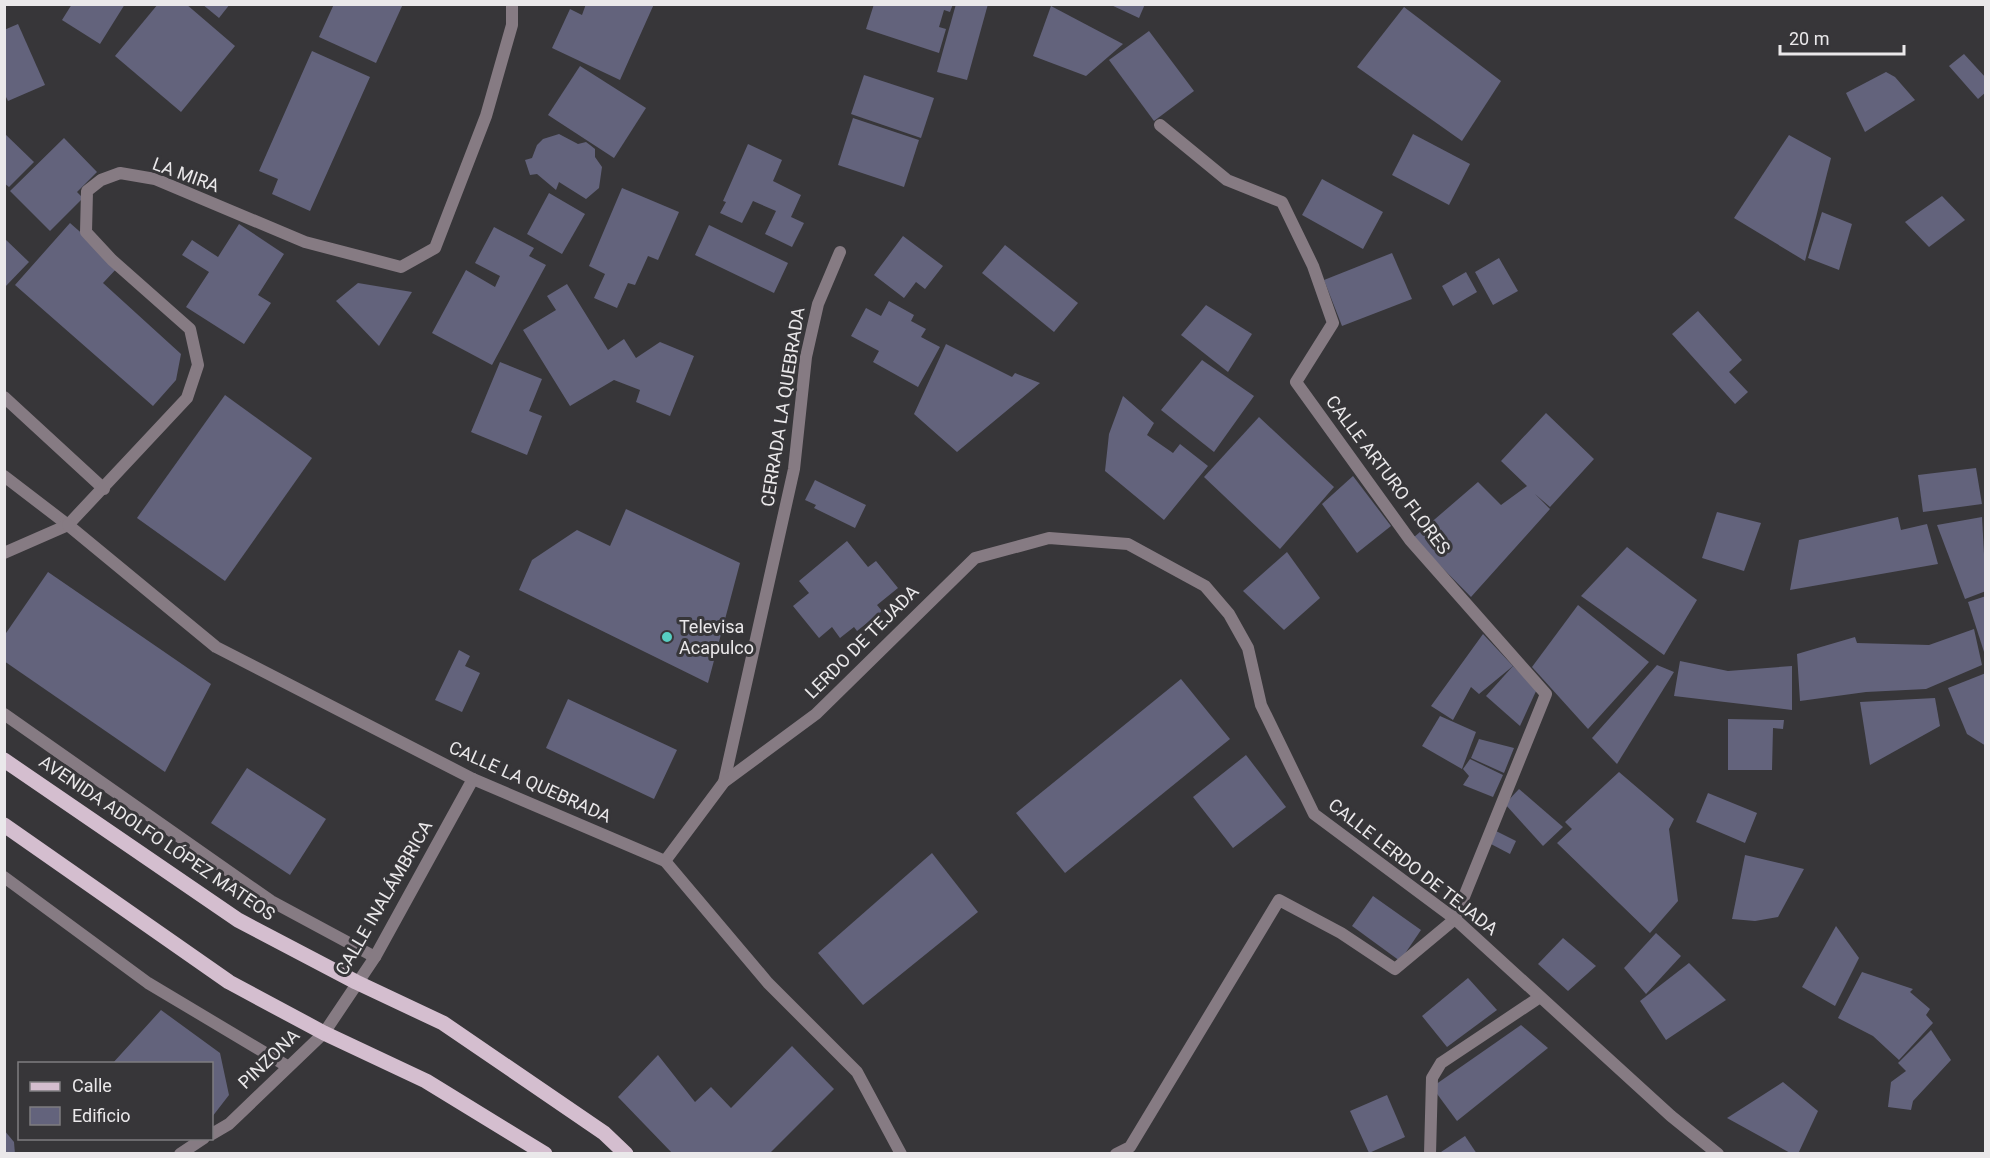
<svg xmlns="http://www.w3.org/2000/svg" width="1990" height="1158" viewBox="0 0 1990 1158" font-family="Roboto,sans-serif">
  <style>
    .building { fill: #63637c }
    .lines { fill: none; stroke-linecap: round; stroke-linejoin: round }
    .service { stroke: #867b83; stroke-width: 12 }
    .minor { stroke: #867b83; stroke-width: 12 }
    .tertiary { stroke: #867b83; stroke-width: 12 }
    .primary { stroke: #d4becf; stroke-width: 15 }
    .poi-dot { fill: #57cec2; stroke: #373639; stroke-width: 2 }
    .labels { text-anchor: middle; stroke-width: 6; stroke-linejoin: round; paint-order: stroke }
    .street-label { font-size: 18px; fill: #eae8ea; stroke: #373639 }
    .poi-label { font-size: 18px; fill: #eae8ea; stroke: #373639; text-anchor: start }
  </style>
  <rect width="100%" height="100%" fill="#373639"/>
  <g class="building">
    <polygon points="72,4 125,4 100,44 62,20"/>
    <polygon points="158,4 186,4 235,46 181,112 115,56"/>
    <polygon points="202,4 230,4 219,18"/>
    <polygon points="334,4 403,4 376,63 319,37"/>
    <polygon points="586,4 654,4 620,80 552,48 570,9 582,15"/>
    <polygon points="874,4 953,4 950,12 944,10 939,27 946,29 939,53 866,29"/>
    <polygon points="956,4 988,4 967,80 937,72"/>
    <polygon points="1109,4 1145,4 1139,18"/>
    <polygon points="1051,6 1123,44 1086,76 1033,56"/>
    <polygon points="1404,7 1501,81 1462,141 1357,67"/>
    <polygon points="18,24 45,85 8,101 4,93 4,30"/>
    <polygon points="1149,31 1194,91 1154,121 1109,60"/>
    <polygon points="312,51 370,77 310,211 272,194 278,179 259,171"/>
    <polygon points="1964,54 1986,78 1986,92 1978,99 1949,66"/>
    <polygon points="580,66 646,108 614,158 548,115"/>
    <polygon points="1886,72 1895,77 1915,100 1865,132 1846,93"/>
    <polygon points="864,75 934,98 921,138 851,114"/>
    <polygon points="853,118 919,140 904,187 838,165"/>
    <polygon points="4,133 34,162 9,187 4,183"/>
    <polygon points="559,134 578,144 586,142 590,145 595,149 595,157 602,167 599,188 586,199 559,182 556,190 537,174 530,175 525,160 532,158 537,145 543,139"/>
    <polygon points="1413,134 1470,164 1449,205 1392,175"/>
    <polygon points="1789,135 1831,158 1805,261 1734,218"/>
    <polygon points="64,138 97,172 77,192 83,198 50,231 10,191"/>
    <polygon points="748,144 782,160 773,181 801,195 791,217 804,223 792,247 765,234 776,211 753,201 742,223 720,213 726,202 723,201"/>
    <polygon points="1322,179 1383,212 1363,249 1302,215"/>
    <polygon points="622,188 679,212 658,260 648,256 635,285 628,283 617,308 594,298 605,274 589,266"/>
    <polygon points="549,193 585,214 562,254 527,234"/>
    <polygon points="1942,196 1965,220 1929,247 1905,222"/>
    <polygon points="1822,212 1852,224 1839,270 1808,258"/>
    <polygon points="70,223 119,266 103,283 181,354 176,380 153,406 15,285"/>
    <polygon points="239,224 284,254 258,295 271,303 244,344 186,307 209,272 182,255 192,240 218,257"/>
    <polygon points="709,225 788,263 774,293 695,255"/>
    <polygon points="494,227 534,248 529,256 546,265 492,365 432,333 466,270 495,287 500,276 475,263"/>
    <polygon points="903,236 943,266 925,289 916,282 904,298 874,275"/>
    <polygon points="4,238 29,262 4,288"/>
    <polygon points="1005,245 1078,303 1054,332 982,273"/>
    <polygon points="1392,253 1412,299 1342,326 1324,280"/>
    <polygon points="1499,258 1518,291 1493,305 1475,272"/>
    <polygon points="1466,272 1477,292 1453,306 1442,286"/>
    <polygon points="358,283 412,292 379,346 336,301"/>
    <polygon points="567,284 608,350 624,339 636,358 660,342 694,356 670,416 636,402 640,390 614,380 570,406 523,330 556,310 547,296"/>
    <polygon points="889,301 914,315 911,321 926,329 921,337 940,347 918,387 873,362 879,351 851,336 866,308 881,316"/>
    <polygon points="1206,305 1252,334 1228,372 1181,335"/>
    <polygon points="1698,311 1742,360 1729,372 1748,392 1735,404 1672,334"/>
    <polygon points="946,344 1012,377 1015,373 1040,383 957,452 914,414"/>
    <polygon points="1202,360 1254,396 1214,452 1161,410"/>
    <polygon points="500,362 542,379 529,411 542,416 527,455 471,432"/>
    <polygon points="225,395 312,458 225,581 137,518"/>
    <polygon points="1123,396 1154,423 1147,435 1173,453 1180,444 1208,466 1164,520 1105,471 1109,434"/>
    <polygon points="1546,413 1594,459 1550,507 1535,494 1550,509 1471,597 1413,538 1478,482 1501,505 1527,486 1501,461"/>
    <polygon points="1259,417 1334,487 1280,549 1204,477"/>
    <polygon points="1976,468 1982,504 1923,512 1918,475"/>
    <polygon points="1353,476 1391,526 1357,553 1322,504"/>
    <polygon points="815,480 866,505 855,528 814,508 816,505 805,500"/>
    <polygon points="626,509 740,563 708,683 519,590 532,560 577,530 610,546"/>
    <polygon points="1717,512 1761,523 1744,571 1702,558"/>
    <polygon points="1898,517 1901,530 1927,524 1938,564 1790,590 1799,540"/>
    <polygon points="1982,517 1986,591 1965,599 1937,525"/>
    <polygon points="847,541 868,567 876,561 898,588 877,605 882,611 857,631 854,627 840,638 832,627 819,638 793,606 809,593 799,581"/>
    <polygon points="1627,547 1697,600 1664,655 1581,596"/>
    <polygon points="1287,552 1320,598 1284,630 1243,591"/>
    <polygon points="48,572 211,684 165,772 4,661 4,636"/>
    <polygon points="1986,596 1986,655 1985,655 1968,602"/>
    <polygon points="1578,605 1649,662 1588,729 1532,667"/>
    <polygon points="1974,629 1982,665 1926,689 1866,692 1800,701 1797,654 1855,637 1857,643 1929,645"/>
    <polygon points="1483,634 1513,666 1479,694 1471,687 1453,720 1431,706"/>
    <polygon points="459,650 470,656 465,666 480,673 462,712 435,700"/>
    <polygon points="1680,661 1728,671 1792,666 1792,710 1674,696"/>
    <polygon points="1657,665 1674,672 1617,764 1592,738"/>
    <polygon points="1513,666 1537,689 1520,726 1486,696"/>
    <polygon points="1986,673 1986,746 1967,734 1948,688"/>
    <polygon points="1181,679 1230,739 1065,873 1016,813"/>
    <polygon points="1935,698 1940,726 1870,765 1860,702"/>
    <polygon points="568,699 677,750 654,799 546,748"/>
    <polygon points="1440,716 1476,732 1462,769 1422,746"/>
    <polygon points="1728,719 1784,720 1783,729 1773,728 1772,770 1728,770"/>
    <polygon points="1479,739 1514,748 1504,773 1471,758"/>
    <polygon points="1246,755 1286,807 1233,848 1193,797"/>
    <polygon points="1470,759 1503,775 1493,797 1463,785 1469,776 1463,769"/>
    <polygon points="247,768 326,819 290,875 211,823"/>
    <polygon points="1619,772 1674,819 1669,829 1678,901 1650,933 1557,843 1572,829 1565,822"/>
    <polygon points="1519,789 1563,827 1543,846 1505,804"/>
    <polygon points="1708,793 1757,813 1745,843 1696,822"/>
    <polygon points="1496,831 1516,841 1510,854 1489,843"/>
    <polygon points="932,853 978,912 863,1005 818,953"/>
    <polygon points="1745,855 1804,869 1778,917 1755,921 1732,919"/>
    <polygon points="1373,896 1421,930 1400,961 1352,926"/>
    <polygon points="1836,926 1859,958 1835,1006 1802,987"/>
    <polygon points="1656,933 1681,956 1646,994 1624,968"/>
    <polygon points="1563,938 1596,966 1568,991 1538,964"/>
    <polygon points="1689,963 1726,1000 1666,1040 1640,1001"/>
    <polygon points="1862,972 1913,989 1910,992 1930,1009 1926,1015 1933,1023 1899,1060 1873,1036 1838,1018"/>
    <polygon points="1468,978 1497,1010 1447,1047 1422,1016"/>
    <polygon points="161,1010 220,1053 229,1095 212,1117 212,1064 112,1064"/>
    <polygon points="1521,1025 1548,1048 1457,1121 1432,1087"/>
    <polygon points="1931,1030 1951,1060 1913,1101 1911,1110 1888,1107 1891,1082 1906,1071 1898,1063"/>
    <polygon points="792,1046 834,1089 769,1154 673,1154 618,1097 658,1055 695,1102 711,1087 731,1108"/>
    <polygon points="1783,1082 1818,1111 1798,1154 1792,1154 1727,1118"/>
    <polygon points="1387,1095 1405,1137 1369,1153 1350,1111"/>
    <polygon points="4,1130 14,1142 15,1154 4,1154"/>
    <polygon points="1465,1136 1477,1154 1438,1154"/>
  </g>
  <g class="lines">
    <g class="service">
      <polyline points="4,397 104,489"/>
      <polyline points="4,476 68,525"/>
    </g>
    <g class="minor">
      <polyline points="4,553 68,525 187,398 198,365 190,329 112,260 86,232 87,191 101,180 120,173 155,179 305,242 401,267 435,248 486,116 512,25 512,4"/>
      <polyline points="4,714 271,901 375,957"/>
      <polyline points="724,782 794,469 806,357 818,304 840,252"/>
      <polyline points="665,861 768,983 857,1072 901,1154"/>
      <polyline points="4,877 148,983 287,1066"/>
      <polyline points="212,1134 229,1124 324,1033 375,957 473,779"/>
      <polyline points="180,1154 204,1138"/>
      <polyline points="1116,1154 1130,1147 1279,900 1341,933 1395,969 1455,919 1546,694 1410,540 1296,382 1333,323 1313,266 1282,202 1227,180 1160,125"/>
      <polyline points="1430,1154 1432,1078 1441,1063 1540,997"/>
    </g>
    <polyline class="tertiary" points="68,525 216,647 473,779 665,861 724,782 816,714 975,558 1049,538 1128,544 1205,586 1229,614 1248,648 1261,705 1314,814 1455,919 1671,1116 1718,1154"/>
    <g class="primary">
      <polyline points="4,760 238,920 356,982 443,1023 604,1133 626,1154"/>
      <polyline points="4,825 229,982 324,1033 426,1081 545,1154"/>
    </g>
  </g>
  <circle class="poi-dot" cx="667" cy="637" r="6"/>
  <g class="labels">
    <g class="street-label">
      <text transform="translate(186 175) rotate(20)" y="6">LA MIRA</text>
      <text transform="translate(783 407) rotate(-81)" y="6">CERRADA LA QUEBRADA</text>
      <text transform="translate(1388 475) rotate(53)" y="6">CALLE ARTURO FLORES</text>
      <text transform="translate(862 642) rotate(-45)" y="6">LERDO DE TEJADA</text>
      <text transform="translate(530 782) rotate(24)" y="6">CALLE LA QUEBRADA</text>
      <text transform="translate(157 838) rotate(34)" y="6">AVENIDA ADOLFO LÓPEZ MATEOS</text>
      <text transform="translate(1413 867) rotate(38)" y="6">CALLE LERDO DE TEJADA</text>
      <text transform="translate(384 898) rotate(-60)" y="6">CALLE INALÁMBRICA</text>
      <text transform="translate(269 1059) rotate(-44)" y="6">PINZONA</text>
    </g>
    <g class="poi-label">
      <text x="679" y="633">Televisa<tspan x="679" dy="21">Acapulco</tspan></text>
    </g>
  </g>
  <rect width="1990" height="1158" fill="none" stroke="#eae8ea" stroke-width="12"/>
  <rect x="18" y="1062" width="195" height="78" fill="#373639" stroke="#7f7d80" stroke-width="1.5"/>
  <rect x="30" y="1082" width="30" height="9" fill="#d4becf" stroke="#7f7d80" stroke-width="1.5"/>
  <text x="72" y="1092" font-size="18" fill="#eae8ea">Calle</text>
  <rect x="30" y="1107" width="30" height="18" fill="#63637c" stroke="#7f7d80" stroke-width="1.5"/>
  <text x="72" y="1122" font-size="18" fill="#eae8ea">Edificio</text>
  <path d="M1780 45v9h124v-9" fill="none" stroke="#eae8ea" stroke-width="3"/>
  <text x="1789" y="45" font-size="18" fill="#eae8ea" stroke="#373639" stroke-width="4.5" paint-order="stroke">20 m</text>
</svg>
